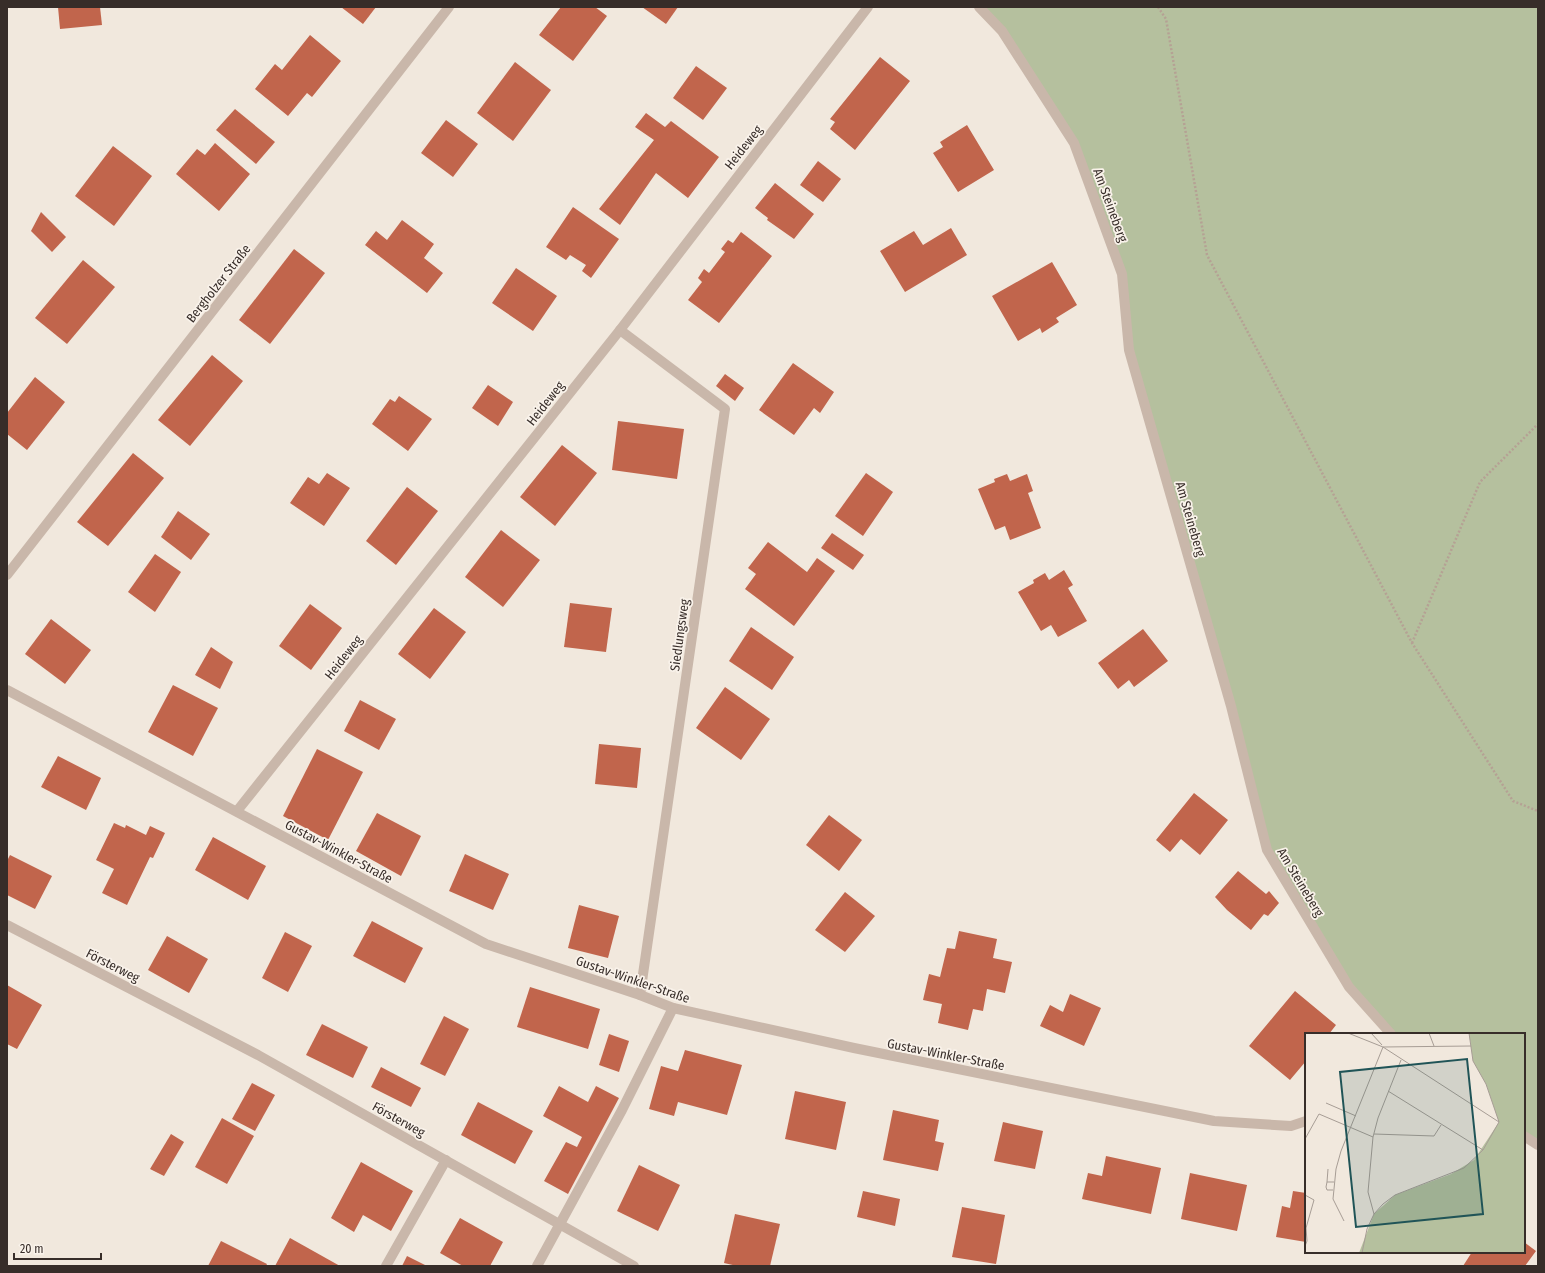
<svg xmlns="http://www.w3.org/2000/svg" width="1545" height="1273" viewBox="0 0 1545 1273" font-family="'Fira Sans Condensed',sans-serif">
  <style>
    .green { fill: #b5c09e }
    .building { fill: #c1654c }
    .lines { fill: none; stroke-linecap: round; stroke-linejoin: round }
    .path { stroke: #b5a194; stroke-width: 2.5; stroke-dasharray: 2 2; stroke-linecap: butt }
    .service { stroke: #c9b7aa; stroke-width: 10 }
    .minor { stroke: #c9b7aa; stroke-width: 10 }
    .labels { text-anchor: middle; stroke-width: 3.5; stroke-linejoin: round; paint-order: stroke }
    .street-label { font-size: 13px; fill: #372d29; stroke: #f9f2ea }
    .inset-road { fill: none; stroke: #a79d95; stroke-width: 1 }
    .view { fill: #205457; fill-opacity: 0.15; stroke: #205457; stroke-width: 2 }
    .inset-edge { fill: none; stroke: #372d29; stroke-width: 2 }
  </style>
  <rect width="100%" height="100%" fill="#f1e8dd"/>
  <polygon class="green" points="979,7 1538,7 1538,1145 1524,1136 1524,1034 1391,1034 1349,987 1267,850 1129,350 1122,274 1074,143 1002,31"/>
  <g class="building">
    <polygon points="58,7 100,7 102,25 60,29"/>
    <polygon points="341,7 376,7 363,24"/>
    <polygon points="561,7 595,7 607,16 573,61 539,35"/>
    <polygon points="642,7 678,7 666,24"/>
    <polygon points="310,35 341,61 312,97 307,93 288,116 255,89 275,64 282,70"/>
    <polygon points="880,57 910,81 855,150 830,129 835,122 830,119"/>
    <polygon points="515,62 551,90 513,141 477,113"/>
    <polygon points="696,66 727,88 703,120 673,98"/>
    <polygon points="235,109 275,142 256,164 216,130"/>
    <polygon points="646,113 665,127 671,121 719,157 688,198 656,173 620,225 599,209 654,140 635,127"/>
    <polygon points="446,120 478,144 453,177 421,153"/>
    <polygon points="967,125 994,170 958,192 933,153 943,147 940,142"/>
    <polygon points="215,143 250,174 219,211 176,174 197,149 205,155"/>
    <polygon points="113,146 152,176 114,226 75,196"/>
    <polygon points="818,161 841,179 823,202 800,185"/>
    <polygon points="775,183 814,214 794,239 767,220 768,218 755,208"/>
    <polygon points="573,207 619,239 591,278 582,271 586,265 570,255 566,260 546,247"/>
    <polygon points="41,212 66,237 52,252 31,231"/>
    <polygon points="402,220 434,244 424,258 443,273 427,293 365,245 376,231 387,240"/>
    <polygon points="951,228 967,255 905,292 880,251 914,231 923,245"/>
    <polygon points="741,232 772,256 719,323 688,300 702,282 698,278 704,269 709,273 725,252 721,249 728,240 733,243"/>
    <polygon points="294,249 325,273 270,344 239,320"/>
    <polygon points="83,260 115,287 67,344 35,318"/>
    <polygon points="1052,262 1077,305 1056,318 1059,322 1042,333 1040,328 1018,341 992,296"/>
    <polygon points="516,268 557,296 533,331 492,303"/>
    <polygon points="212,355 243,381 190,446 158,420"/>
    <polygon points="793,363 834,392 820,413 814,408 794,435 759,410"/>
    <polygon points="725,374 744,388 735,401 716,386"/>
    <polygon points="35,377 65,402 27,450 7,434 7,413"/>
    <polygon points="488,385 513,402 498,426 472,408"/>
    <polygon points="399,396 432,419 408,451 372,424 390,399 395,402"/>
    <polygon points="618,421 684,429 677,479 612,470"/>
    <polygon points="562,445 597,473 555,526 520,497"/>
    <polygon points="133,453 164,478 108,546 77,522"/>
    <polygon points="327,473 350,488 324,526 290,503 308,477 319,484"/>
    <polygon points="866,473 893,492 863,536 835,516"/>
    <polygon points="1007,474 1010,481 1027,474 1033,491 1028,493 1041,528 1010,540 1005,526 995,530 978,489 995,482 994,479"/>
    <polygon points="407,487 438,511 396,565 366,541"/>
    <polygon points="178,511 210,534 191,560 161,537"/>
    <polygon points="501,530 540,560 503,607 465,577"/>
    <polygon points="832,533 864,555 853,570 821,548"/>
    <polygon points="768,542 807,572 817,558 835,571 794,626 745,589 756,574 748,568"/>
    <polygon points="155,554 181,572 155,612 128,592"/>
    <polygon points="1064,570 1073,585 1068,588 1087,621 1058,637 1051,625 1041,631 1018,592 1034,583 1033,580 1045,573 1049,580"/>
    <polygon points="570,603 612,608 606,652 564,647"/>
    <polygon points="310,604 342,628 311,670 279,646"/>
    <polygon points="434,608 466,632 430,679 398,654"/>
    <polygon points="51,619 91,650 65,684 25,654"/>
    <polygon points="751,627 794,657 772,690 729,661"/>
    <polygon points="1143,629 1168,661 1134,687 1129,680 1118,689 1098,663"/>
    <polygon points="211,647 233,662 220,689 195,675"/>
    <polygon points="173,685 218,708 193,756 148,732"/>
    <polygon points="725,687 770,719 741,760 696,728"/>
    <polygon points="360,700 396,719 379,750 344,731"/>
    <polygon points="599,744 641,748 637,788 595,784"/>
    <polygon points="317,749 363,772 328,840 283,816"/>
    <polygon points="58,756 101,778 86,810 41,787"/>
    <polygon points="1194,793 1228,820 1200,855 1181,839 1170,852 1156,840"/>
    <polygon points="377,813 421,836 401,876 356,851"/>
    <polygon points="829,815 862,840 839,871 806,845"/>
    <polygon points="114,823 125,828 126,825 146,835 150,826 165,833 153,858 150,857 127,905 102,893 114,869 96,860"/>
    <polygon points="213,837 266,866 248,900 195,870"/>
    <polygon points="465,854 509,874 493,910 449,891"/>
    <polygon points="10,855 52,876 35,909 7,895 7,861"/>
    <polygon points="1238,871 1266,894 1269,891 1279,903 1268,916 1264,914 1251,930 1227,910 1215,897"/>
    <polygon points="845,892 875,916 845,952 815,930"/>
    <polygon points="579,905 619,916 608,958 568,948"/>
    <polygon points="372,921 423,948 405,983 353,956"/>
    <polygon points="959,931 997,939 993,958 1012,962 1005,993 987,989 983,1011 973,1009 968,1030 938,1023 942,1004 923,1000 929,974 940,977 947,948 955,949"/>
    <polygon points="285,932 312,946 288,992 262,978"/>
    <polygon points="167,936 208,959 189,993 148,970"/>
    <polygon points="7,985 42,1005 17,1049 7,1044"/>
    <polygon points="530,987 600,1009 588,1049 517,1027"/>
    <polygon points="1295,991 1336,1025 1329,1034 1306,1034 1306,1061 1290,1080 1249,1046"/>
    <polygon points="1070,994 1101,1008 1084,1046 1040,1026 1050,1005 1063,1012"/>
    <polygon points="444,1016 469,1029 445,1076 420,1064"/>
    <polygon points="322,1024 368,1047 353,1078 306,1055"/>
    <polygon points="609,1034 629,1041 619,1072 599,1065"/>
    <polygon points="685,1050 742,1065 727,1115 678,1102 674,1116 649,1109 661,1066 678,1071"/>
    <polygon points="381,1067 421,1088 411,1107 371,1087"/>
    <polygon points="252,1083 275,1095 255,1131 232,1119"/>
    <polygon points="559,1086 588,1102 596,1086 619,1098 568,1194 544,1181 566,1142 577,1147 582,1137 543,1116"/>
    <polygon points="795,1091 846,1102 836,1150 785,1139"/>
    <polygon points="478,1102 533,1131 515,1164 461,1135"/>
    <polygon points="893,1110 939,1120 935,1141 944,1143 938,1171 883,1160"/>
    <polygon points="222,1118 254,1136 227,1184 195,1167"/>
    <polygon points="1003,1122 1043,1131 1035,1169 994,1161"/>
    <polygon points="171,1134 184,1142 164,1176 150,1169"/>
    <polygon points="1106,1156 1161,1168 1151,1214 1082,1199 1088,1173 1102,1176"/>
    <polygon points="361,1162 413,1191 391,1231 363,1215 354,1232 331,1218"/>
    <polygon points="639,1165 680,1185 658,1231 617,1211"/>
    <polygon points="1190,1173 1247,1185 1237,1231 1181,1219"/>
    <polygon points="863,1191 900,1199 895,1226 857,1217"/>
    <polygon points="1293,1191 1306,1193 1306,1242 1276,1237 1282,1206 1290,1208"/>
    <polygon points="962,1207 1005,1215 996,1264 952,1257"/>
    <polygon points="735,1214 780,1224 770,1266 737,1266 724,1263"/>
    <polygon points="460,1218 503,1242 490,1266 463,1266 440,1253"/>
    <polygon points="290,1238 340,1266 275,1266"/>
    <polygon points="221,1241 267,1264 266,1266 208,1266"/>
    <polygon points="1524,1242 1536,1251 1525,1266 1463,1266 1472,1252 1524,1252"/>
    <polygon points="407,1256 427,1266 402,1266"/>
  </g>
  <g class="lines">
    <g class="path">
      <polyline points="1158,7 1166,19 1207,255 1412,643 1513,801 1538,811"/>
      <polyline points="1412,643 1480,482 1538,424"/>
    </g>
    <polyline class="service" points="386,1266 446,1160"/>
    <g class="minor">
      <polyline points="979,7 1002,31 1074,143 1122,274 1129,350 1231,706 1267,850 1349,987 1391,1034"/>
      <polyline points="620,330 725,409 640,995"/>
      <polyline points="7,575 449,7"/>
      <polyline points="7,690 486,944 640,995 673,1008 854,1048 1214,1121 1291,1126 1306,1121"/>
      <polyline points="237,811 620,330 868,7"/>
      <polyline points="7,925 258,1055 634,1266"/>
      <polyline points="1524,1136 1538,1145"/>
      <polyline points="537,1266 622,1110 673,1008"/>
    </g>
  </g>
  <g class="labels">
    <g class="street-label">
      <text transform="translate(743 147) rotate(-52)" y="5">Heideweg</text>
      <text transform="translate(1111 205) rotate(70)" y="5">Am Steineberg</text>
      <text transform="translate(218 283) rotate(-52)" y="5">Bergholzer Straße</text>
      <text transform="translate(545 403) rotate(-52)" y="5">Heideweg</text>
      <text transform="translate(1191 519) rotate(74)" y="5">Am Steineberg</text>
      <text transform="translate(679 635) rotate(-82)" y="5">Siedlungsweg</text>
      <text transform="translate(343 657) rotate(-52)" y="5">Heideweg</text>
      <text transform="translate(339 851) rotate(28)" y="5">Gustav-Winkler-Straße</text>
      <text transform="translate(1301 882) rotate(59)" y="5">Am Steineberg</text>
      <text transform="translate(113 965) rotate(27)" y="5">Försterweg</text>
      <text transform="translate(633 979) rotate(19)" y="5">Gustav-Winkler-Straße</text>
      <text transform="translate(946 1054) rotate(11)" y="5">Gustav-Winkler-Straße</text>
      <text transform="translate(399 1119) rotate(29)" y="5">Försterweg</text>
    </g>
  </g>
  <g transform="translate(1305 1033)">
    <rect width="220" height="220" fill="#f1e8dd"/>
    <path d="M 164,0 L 220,0 L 220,220 L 54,220 L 69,181 L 90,162 L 146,141 L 169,127 L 194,89 L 181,51 L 168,28 Z" fill="#b5c09e"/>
    <path class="inset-road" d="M 43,0 L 78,14 L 194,89M 66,0 L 77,12M 124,0 L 129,13M 164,0 L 168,28 L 181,51 L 194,89M 78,14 L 166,13M 83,58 L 178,117M 21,70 L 51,83M 69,101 L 129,103 L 136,92M 0,106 L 14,81 L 68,104M 22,149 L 23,136M 28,157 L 22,157 L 21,154 L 22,149 L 29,149M 0,162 L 9,167 L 1,195 L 2,208 L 0,213M 69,181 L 63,159 L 68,104 L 73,85 L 96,27M 39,188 L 28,166 L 31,136 L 36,118 L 78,14M 57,220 L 62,196 L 69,181 L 78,171 L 90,162 L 159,135 L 178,117 L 194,89"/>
    <path class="view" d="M 162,26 L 178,181 L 51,194 L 35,39 Z"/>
    <rect width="220" height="220" class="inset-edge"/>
  </g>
  <rect width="1545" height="1273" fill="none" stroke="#372d29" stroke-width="16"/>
  <path d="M14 1253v6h87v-6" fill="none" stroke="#372d29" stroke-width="2"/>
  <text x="20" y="1253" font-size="12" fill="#372d29" stroke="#f9f2ea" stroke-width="3" paint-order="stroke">20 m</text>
</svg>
